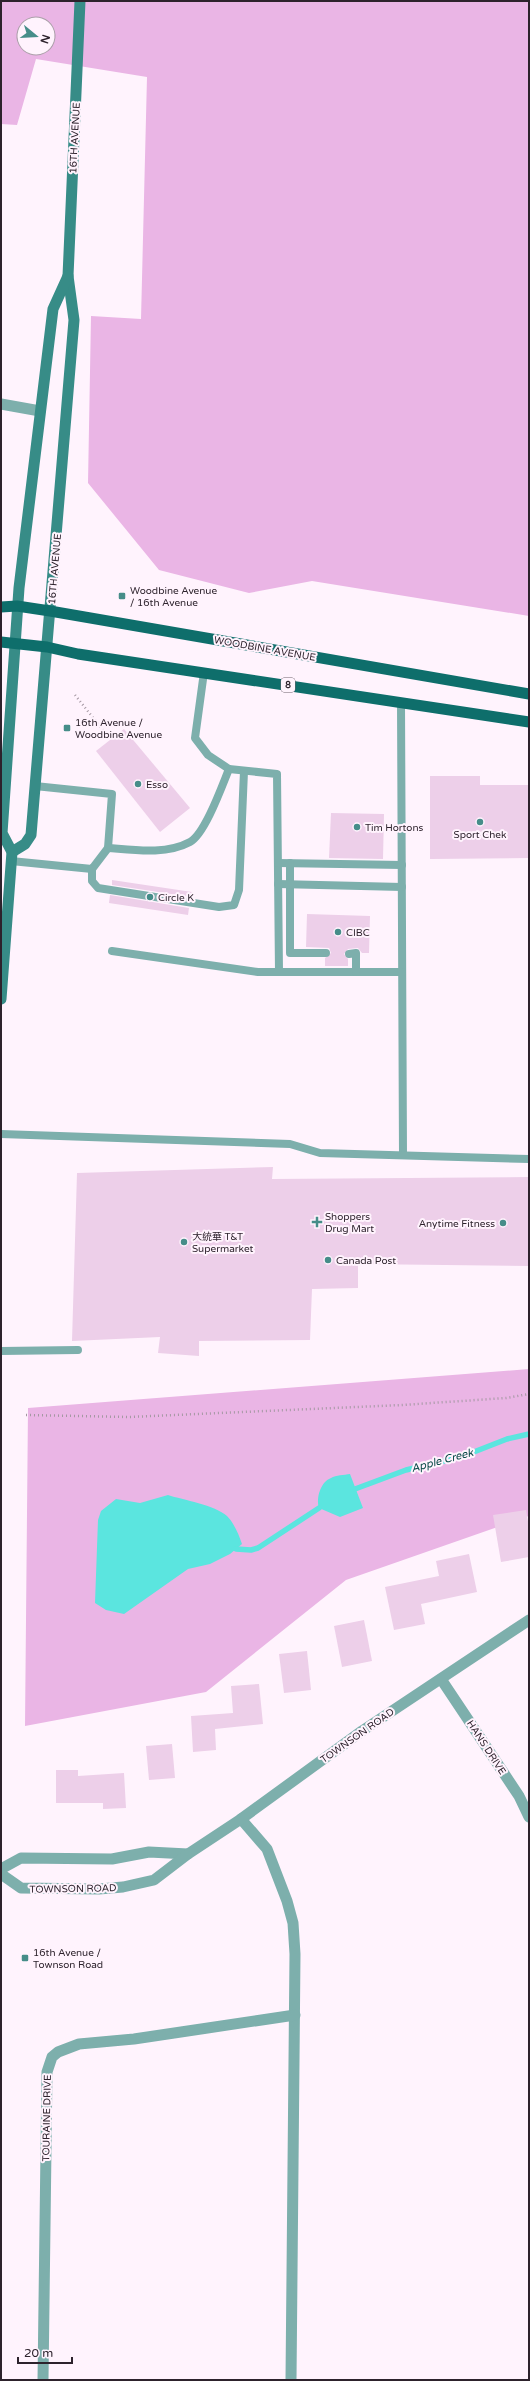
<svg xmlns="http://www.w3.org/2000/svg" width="530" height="2381" viewBox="0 0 530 2381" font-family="'Varela Round','Noto Sans SC',sans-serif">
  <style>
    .green { fill: #eab5e5; fill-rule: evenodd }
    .water { fill: #5be5df }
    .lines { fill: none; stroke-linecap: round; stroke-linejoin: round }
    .stream { stroke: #5be5df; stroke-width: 5.5 }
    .building { fill: #edcfe9 }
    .path { stroke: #a498a2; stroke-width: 2.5; stroke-dasharray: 1 3; stroke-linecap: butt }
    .service { stroke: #7dafac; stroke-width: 8 }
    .minor { stroke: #7dafac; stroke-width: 11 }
    .secondary { stroke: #378c87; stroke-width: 11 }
    .primary { stroke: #0e6e6b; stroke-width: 11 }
    .poi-dot { fill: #468d89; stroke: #fff3fd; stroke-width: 1.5 }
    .labels { text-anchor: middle; stroke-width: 4; stroke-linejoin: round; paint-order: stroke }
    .shield { fill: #fff3fd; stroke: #6c616b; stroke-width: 1 }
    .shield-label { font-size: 9px; font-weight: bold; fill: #2d222c }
    .street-label { font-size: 10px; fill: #2d222c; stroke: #fff3fd }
    .poi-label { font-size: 10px; fill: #2d222c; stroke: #fff3fd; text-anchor: start }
    .water-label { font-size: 11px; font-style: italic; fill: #084946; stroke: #fff3fd }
  </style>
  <rect width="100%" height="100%" fill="#fff3fd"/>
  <g class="green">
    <path d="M 1,1 L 529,1 L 529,616 L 312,581 L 249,593 L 159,570 L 88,483 L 91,316 L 141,319 L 147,77 L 36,59 L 17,125 L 1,124 ZM 24,24 L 48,24 L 48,48 L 24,48 Z"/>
    <polygon points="529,1369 529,1516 346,1580 206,1692 25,1726 28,1408"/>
  </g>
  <g class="water">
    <path d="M 350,1474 L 363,1508 L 340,1517 L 319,1508 C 316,1499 320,1482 331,1478 C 336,1475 344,1475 350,1474 Z"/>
    <path d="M 168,1495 C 183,1500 215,1505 227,1516 C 234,1523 239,1535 242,1544 L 230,1554 L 210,1564 L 188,1569 L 124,1614 L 106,1610 L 95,1603 L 98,1520 L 101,1511 L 116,1499 L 140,1503 Z"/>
  </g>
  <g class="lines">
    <g class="stream">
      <polyline points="355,1489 406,1470 461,1457 507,1439 529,1434"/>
      <polyline points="236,1549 251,1550 258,1548 319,1508"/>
    </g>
  </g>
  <g class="building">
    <polygon points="124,729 190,808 160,832 96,751"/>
    <polygon points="430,776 480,776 480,785 529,785 529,858 430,859"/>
    <polygon points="331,813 384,814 383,859 329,858"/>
    <polygon points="112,880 192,892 191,897 112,885"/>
    <polygon points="110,895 189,908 188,915 109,903"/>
    <polygon points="307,914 370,916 369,953 362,953 358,948 348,949 344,954 348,959 348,966 325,966 325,958 331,953 329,948 306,947"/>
    <polygon points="273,1167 272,1179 529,1177 529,1266 358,1264 358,1288 312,1289 310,1340 199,1341 199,1356 158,1353 160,1337 72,1341 77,1173"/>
    <polygon points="526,1510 529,1527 529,1557 501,1562 493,1515"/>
    <polygon points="469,1554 477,1592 421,1604 425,1624 394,1630 385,1587 439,1576 436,1561"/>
    <polygon points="364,1620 372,1661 342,1667 334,1626"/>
    <polygon points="307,1651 311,1690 284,1693 279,1654"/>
    <polygon points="259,1684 263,1724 215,1729 216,1750 193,1752 191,1716 233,1713 231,1686"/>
    <polygon points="172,1744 175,1778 149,1780 146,1746"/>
    <polygon points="56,1770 78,1770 78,1776 124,1773 126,1808 103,1809 103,1803 56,1803"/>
  </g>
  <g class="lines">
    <g class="path">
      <polyline points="75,695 106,734"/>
      <polyline points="26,1415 129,1417 402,1405 506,1398 529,1394"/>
    </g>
    <g class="service">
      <polyline points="401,702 403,1155"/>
      <polyline points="229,769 277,774 279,972"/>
      <path d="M 108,848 C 134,850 166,855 190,842 C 205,834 222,786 229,769 L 208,755 L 195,738 L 204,672"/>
      <polyline points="11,861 92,869 108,848 112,794 35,786"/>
      <polyline points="278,863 402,865"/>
      <polyline points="290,863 290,953 326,953"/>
      <polyline points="92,869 92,881 98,888 219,907 234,905 239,890 244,771"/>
      <polyline points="278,884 402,887"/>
      <polyline points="112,951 258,972 402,972"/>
      <polyline points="349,954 356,953 356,972"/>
      <polyline points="1,1134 290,1144 320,1153 529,1159"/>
      <polyline points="1,1351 78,1350"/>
    </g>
    <g class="minor">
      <polyline points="1,404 40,411"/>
      <polyline points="441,1679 519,1796 529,1817"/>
      <polyline points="241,1819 267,1849 287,1901 293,1923 295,1954 291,2380"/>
      <polyline points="1,1869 21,1858 112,1859 149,1852 188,1854"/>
      <polyline points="1,1874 21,1888 99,1889 123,1887 154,1880 188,1854 241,1819 362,1731 529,1620"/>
      <polyline points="43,2380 47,2072 52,2057 58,2052 79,2044 134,2039 295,2015"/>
    </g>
    <g class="secondary">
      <polyline points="12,852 25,844 31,835 74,320 68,276 80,1"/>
      <polyline points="1,999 12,852 2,833 19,588 53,309 68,276"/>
    </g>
    <g class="primary">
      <polyline points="1,607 17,606 50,611 529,694"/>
      <polyline points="1,642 47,647 78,654 529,722"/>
    </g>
  </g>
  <g class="poi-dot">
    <rect x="118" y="592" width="8" height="8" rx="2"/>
    <rect x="63" y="724" width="8" height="8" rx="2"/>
    <circle cx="138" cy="784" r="4"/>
    <circle cx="480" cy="822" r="4"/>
    <circle cx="357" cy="827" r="4"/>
    <circle cx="150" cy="897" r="4"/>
    <circle cx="338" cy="932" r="4"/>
    <path d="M315 1216h4v4h4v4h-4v4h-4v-4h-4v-4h4z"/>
    <circle cx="503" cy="1223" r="4"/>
    <circle cx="184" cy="1242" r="4"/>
    <circle cx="328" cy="1260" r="4"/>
    <rect x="21" y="1954" width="8" height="8" rx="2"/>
  </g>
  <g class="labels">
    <rect class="shield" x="281" y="678" width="14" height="14" rx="3"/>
    <g class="shield-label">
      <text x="288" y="688">8</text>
    </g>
    <g class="street-label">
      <text transform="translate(74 138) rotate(-87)" y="4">16TH AVENUE</text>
      <text transform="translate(54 569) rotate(-85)" y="4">16TH AVENUE</text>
      <text transform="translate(265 648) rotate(10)" y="4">WOODBINE AVENUE</text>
      <text transform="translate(357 1735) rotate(-35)" y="4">TOWNSON ROAD</text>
      <text transform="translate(487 1747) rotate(57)" y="4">HANS DRIVE</text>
      <text transform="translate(73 1888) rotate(-1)" y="4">TOWNSON ROAD</text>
      <text transform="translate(46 2118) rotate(-89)" y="4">TOURAINE DRIVE</text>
    </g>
    <g class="poi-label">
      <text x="130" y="594">Woodbine Avenue<tspan x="130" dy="12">/ 16th Avenue</tspan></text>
      <text x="75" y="726">16th Avenue /<tspan x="75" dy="12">Woodbine Avenue</tspan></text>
      <text x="146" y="788">Esso</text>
      <text x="365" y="831">Tim Hortons</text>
      <text x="480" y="838" text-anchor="middle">Sport Chek</text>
      <text x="158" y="901">Circle K</text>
      <text x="346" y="936">CIBC</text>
      <text x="325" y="1220">Shoppers<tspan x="325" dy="12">Drug Mart</tspan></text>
      <text x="495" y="1227" text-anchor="end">Anytime Fitness</text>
      <text x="192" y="1240">大統華 T&amp;T<tspan x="192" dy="12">Supermarket</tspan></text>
      <text x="336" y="1264">Canada Post</text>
      <text x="33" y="1956">16th Avenue /<tspan x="33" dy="12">Townson Road</tspan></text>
    </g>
    <g class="water-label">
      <text transform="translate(442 1460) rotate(-15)" y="4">Apple Creek</text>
    </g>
  </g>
  <rect width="530" height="2381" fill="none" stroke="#2d222c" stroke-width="4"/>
  <g transform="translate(36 36) rotate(108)"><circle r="19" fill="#fff3fd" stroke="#ab9fa9"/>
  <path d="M0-3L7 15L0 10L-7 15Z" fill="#468d89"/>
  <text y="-6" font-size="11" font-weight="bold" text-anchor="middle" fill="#2d222c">N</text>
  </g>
  <path d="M18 2357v6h54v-6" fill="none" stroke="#2d222c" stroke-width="2"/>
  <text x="24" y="2357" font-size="12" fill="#2d222c" stroke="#fff3fd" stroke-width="3" paint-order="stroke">20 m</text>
</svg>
